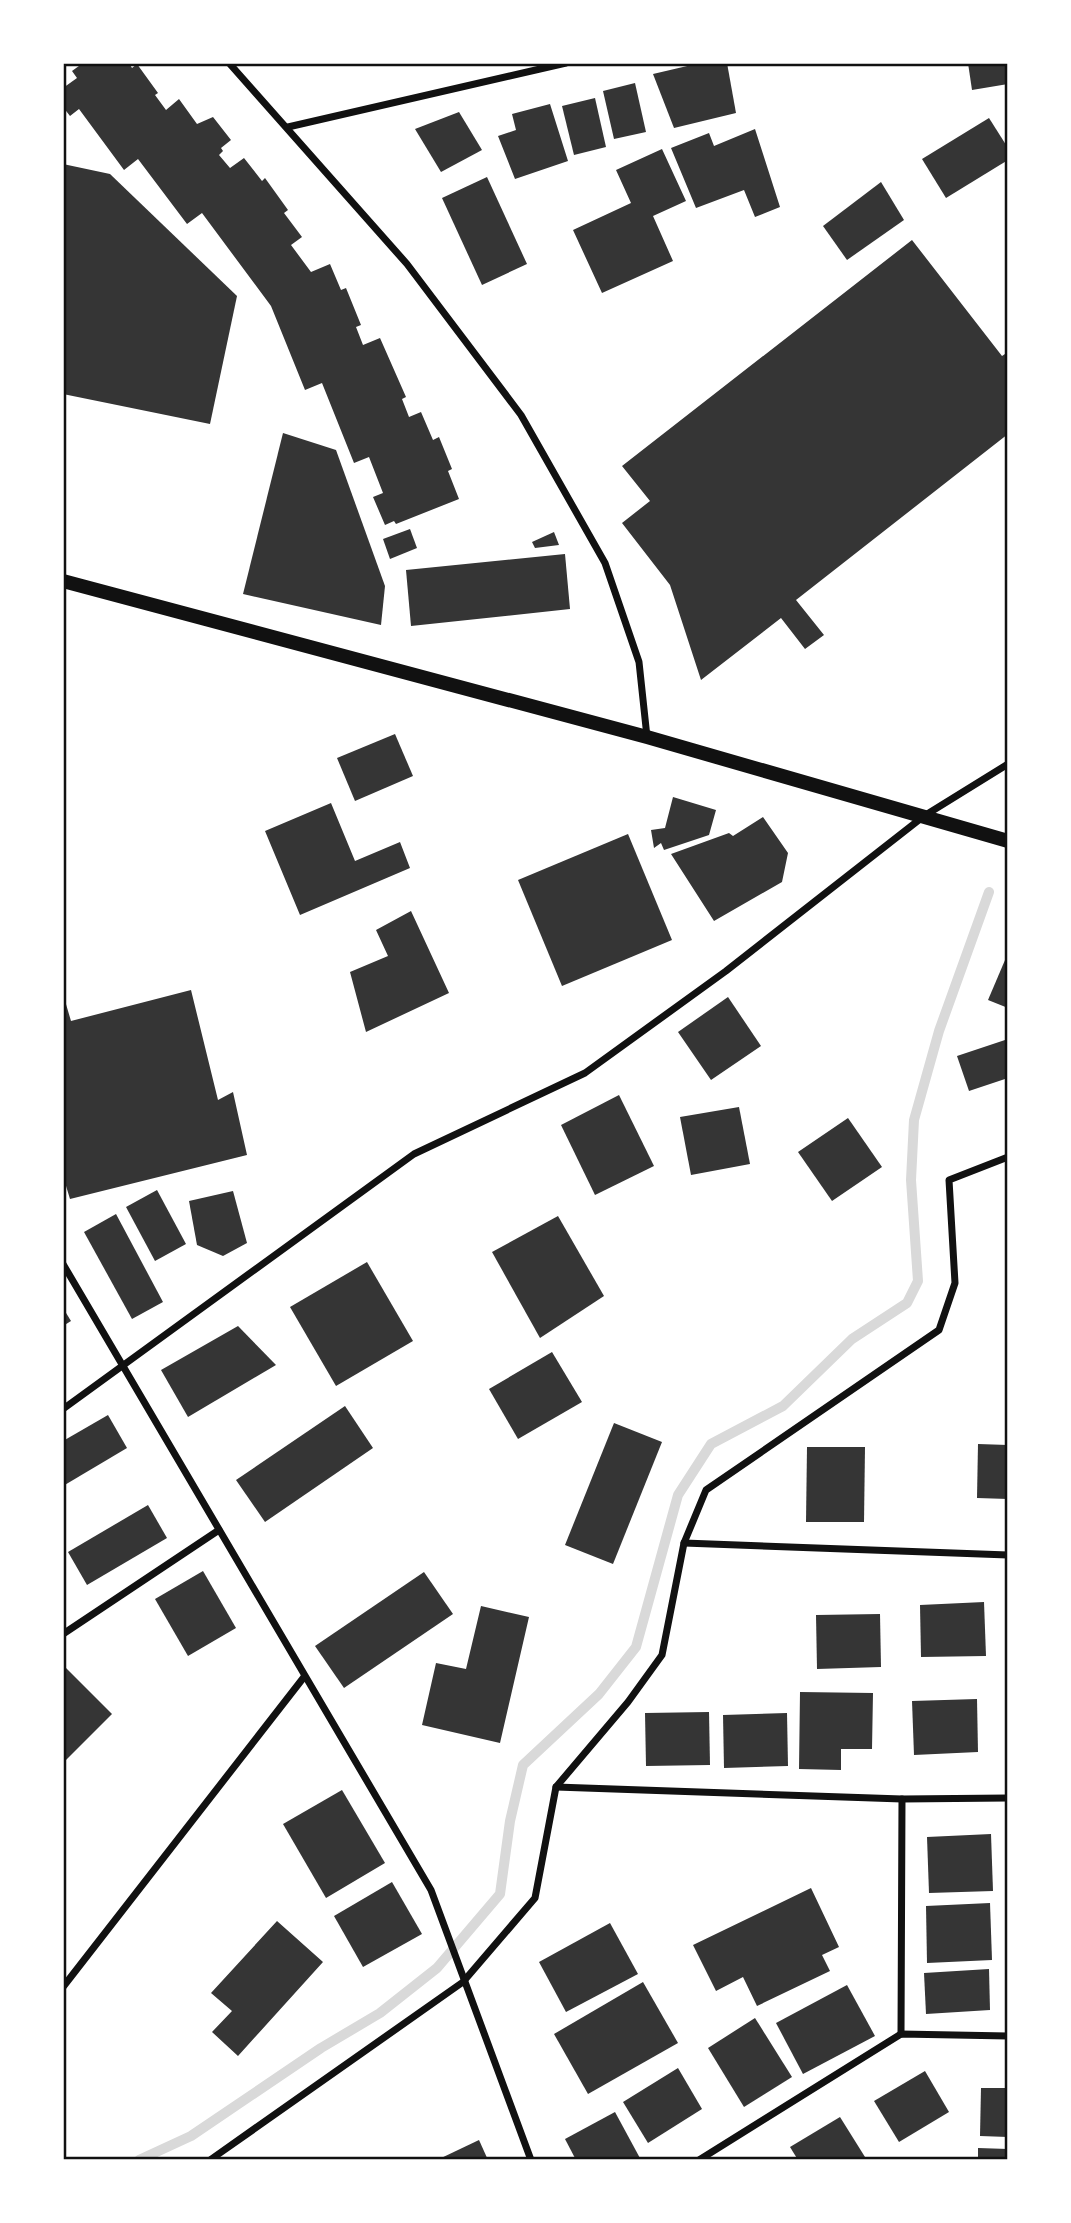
<svg xmlns="http://www.w3.org/2000/svg" width="1071" height="2223" viewBox="0 0 1071 2223" font-family="Helvetica,sans-serif">
  <style>
    .lines { fill: none; stroke-linecap: round; stroke-linejoin: round }
    .stream { stroke: #d9d9d9; stroke-width: 10 }
    .building { fill: #353535 }
    .minor { stroke: #111; stroke-width: 7 }
    .secondary { stroke: #111; stroke-width: 14 }
    .neatline { fill: none; stroke: #111; stroke-width: 2.5 }
  </style>
  <rect width="100%" height="100%" fill="#fff"/>
  <g class="lines">
    <polyline class="stream" points="139,2160 191,2136 321,2048 380,2013 437,1968 500,1894 510,1821 523,1765 599,1694 636,1647 678,1495 711,1444 783,1406 852,1339 907,1303 918,1281 911,1180 914,1120 939,1031 989,892"/>
  </g>
  <g class="building">
    <polygon points="83,63 84,66 88,63 129,63 132,68 137,64 158,93 155,95 166,110 179,99 197,124 213,117 231,140 221,148 223,151 219,155 230,168 244,158 262,181 265,178 288,210 284,213 302,237 291,245 311,272 330,264 341,290 346,288 361,325 356,327 363,345 380,338 406,397 402,399 409,417 421,412 433,440 439,437 452,469 448,471 459,499 396,524 394,521 385,525 373,497 383,493 369,457 354,463 322,383 305,390 271,306 202,213 187,224 138,159 124,170 79,109 70,116 63,107 63,88 77,78 72,71"/>
    <polygon points="700,63 727,63 736,113 674,128 653,74"/>
    <polygon points="968,63 1008,63 1008,84 972,90"/>
    <polygon points="635,83 646,132 614,139 603,91"/>
    <polygon points="595,98 606,147 574,155 562,106"/>
    <polygon points="550,104 568,161 515,179 498,136 516,130 512,114"/>
    <polygon points="459,112 482,150 441,172 415,129"/>
    <polygon points="989,118 1008,148 1008,160 946,198 922,159"/>
    <polygon points="755,129 780,207 755,217 744,190 696,208 671,148 709,133 714,146"/>
    <polygon points="662,149 686,201 653,216 673,261 602,293 573,230 631,203 616,170"/>
    <polygon points="63,164 110,174 237,296 210,424 63,394"/>
    <polygon points="487,177 527,264 482,285 442,198"/>
    <polygon points="881,182 904,220 847,260 823,226"/>
    <polygon points="912,240 1002,356 1008,352 1008,434 796,600 824,635 805,649 781,618 701,680 670,585 622,523 650,501 622,466"/>
    <polygon points="283,433 336,450 385,586 381,625 243,594"/>
    <polygon points="410,529 417,548 390,559 383,539"/>
    <polygon points="554,532 559,545 535,548 532,542"/>
    <polygon points="565,554 570,609 411,626 406,570"/>
    <polygon points="395,734 413,776 355,801 337,758"/>
    <polygon points="673,797 716,810 709,835 664,850 661,843 654,848 651,830 665,828"/>
    <polygon points="331,803 355,861 400,842 410,868 300,915 265,831"/>
    <polygon points="763,817 788,853 782,882 714,921 671,854 729,833 733,836"/>
    <polygon points="628,834 672,940 562,986 518,880"/>
    <polygon points="411,911 449,993 366,1032 350,972 388,956 376,930"/>
    <polygon points="1008,953 1008,1008 988,1000"/>
    <polygon points="191,990 218,1100 233,1092 247,1155 70,1199 63,1176 63,994 71,1021"/>
    <polygon points="728,997 761,1046 711,1080 678,1032"/>
    <polygon points="1008,1039 1008,1078 969,1091 957,1056"/>
    <polygon points="619,1095 654,1166 595,1195 561,1125"/>
    <polygon points="739,1107 750,1164 691,1175 680,1117"/>
    <polygon points="848,1118 882,1167 832,1201 798,1152"/>
    <polygon points="157,1190 186,1244 155,1261 126,1207"/>
    <polygon points="233,1191 247,1243 223,1256 197,1245 189,1201"/>
    <polygon points="116,1214 163,1302 132,1319 84,1232"/>
    <polygon points="558,1216 604,1296 540,1338 492,1252"/>
    <polygon points="367,1262 413,1341 336,1386 290,1307"/>
    <polygon points="63,1308 71,1321 63,1326"/>
    <polygon points="238,1326 276,1365 188,1417 161,1370"/>
    <polygon points="552,1352 582,1402 518,1439 489,1389"/>
    <polygon points="345,1406 373,1448 265,1522 236,1480"/>
    <polygon points="108,1415 127,1448 63,1486 63,1441"/>
    <polygon points="614,1423 662,1442 613,1564 565,1545"/>
    <polygon points="978,1444 1008,1445 1008,1499 977,1498"/>
    <polygon points="807,1447 865,1447 864,1522 806,1522"/>
    <polygon points="148,1505 167,1538 87,1585 68,1552"/>
    <polygon points="203,1571 236,1628 188,1656 155,1599"/>
    <polygon points="424,1572 453,1614 344,1688 315,1646"/>
    <polygon points="984,1602 986,1656 921,1657 920,1605"/>
    <polygon points="481,1606 529,1617 500,1743 422,1725 436,1663 466,1669"/>
    <polygon points="880,1614 881,1667 817,1669 816,1615"/>
    <polygon points="63,1665 112,1714 63,1763"/>
    <polygon points="800,1692 873,1693 872,1749 841,1749 841,1770 799,1769"/>
    <polygon points="977,1699 978,1752 914,1755 912,1701"/>
    <polygon points="709,1712 710,1765 646,1766 645,1713"/>
    <polygon points="787,1713 788,1766 724,1768 723,1715"/>
    <polygon points="342,1790 385,1863 326,1898 283,1824"/>
    <polygon points="991,1834 993,1891 929,1893 927,1837"/>
    <polygon points="392,1882 422,1934 363,1967 334,1916"/>
    <polygon points="811,1888 839,1947 822,1955 830,1971 757,2006 743,1977 716,1991 693,1945"/>
    <polygon points="990,1903 992,1960 927,1963 926,1906"/>
    <polygon points="277,1921 323,1962 238,2056 212,2032 232,2011 211,1993"/>
    <polygon points="610,1923 638,1974 566,2012 539,1962"/>
    <polygon points="989,1969 990,2010 926,2014 924,1973"/>
    <polygon points="643,1982 678,2043 588,2094 554,2034"/>
    <polygon points="847,1985 875,2036 803,2074 776,2023"/>
    <polygon points="755,2018 792,2077 744,2107 708,2048"/>
    <polygon points="678,2068 702,2109 648,2143 623,2102"/>
    <polygon points="925,2071 949,2112 899,2142 874,2101"/>
    <polygon points="981,2088 1008,2088 1008,2137 980,2136"/>
    <polygon points="615,2112 641,2160 576,2160 565,2139"/>
    <polygon points="840,2117 865,2157 860,2160 798,2160 790,2147"/>
    <polygon points="479,2140 488,2160 437,2160"/>
    <polygon points="978,2148 1008,2149 1008,2160 978,2160"/>
  </g>
  <g class="lines">
    <g class="minor">
      <polyline points="229,63 407,264 521,415 605,563 639,662 647,737"/>
      <polyline points="288,127 566,63"/>
      <polyline points="63,1264 431,1890 531,2160"/>
      <polyline points="63,1409 414,1154 585,1073 726,971 924,816 1008,764"/>
      <polyline points="684,1543 1008,1555"/>
      <polyline points="63,1634 219,1530"/>
      <polyline points="556,1787 902,1799 1008,1798"/>
      <polyline points="63,1987 304,1677"/>
      <polyline points="901,2034 902,1799"/>
      <polyline points="210,2160 463,1982 535,1898 556,1787 628,1702 662,1655 684,1543 706,1490 939,1330 955,1283 949,1180 1008,1157"/>
      <polyline points="699,2160 901,2034 1008,2036"/>
    </g>
    <polyline class="secondary" points="63,581 647,737 1008,841"/>
  </g>
  <rect width="1071" height="2223" fill="none" stroke="#ffffff" stroke-width="130"/>
  <rect x="65" y="65" width="941" height="2093" class="neatline"/>
</svg>
